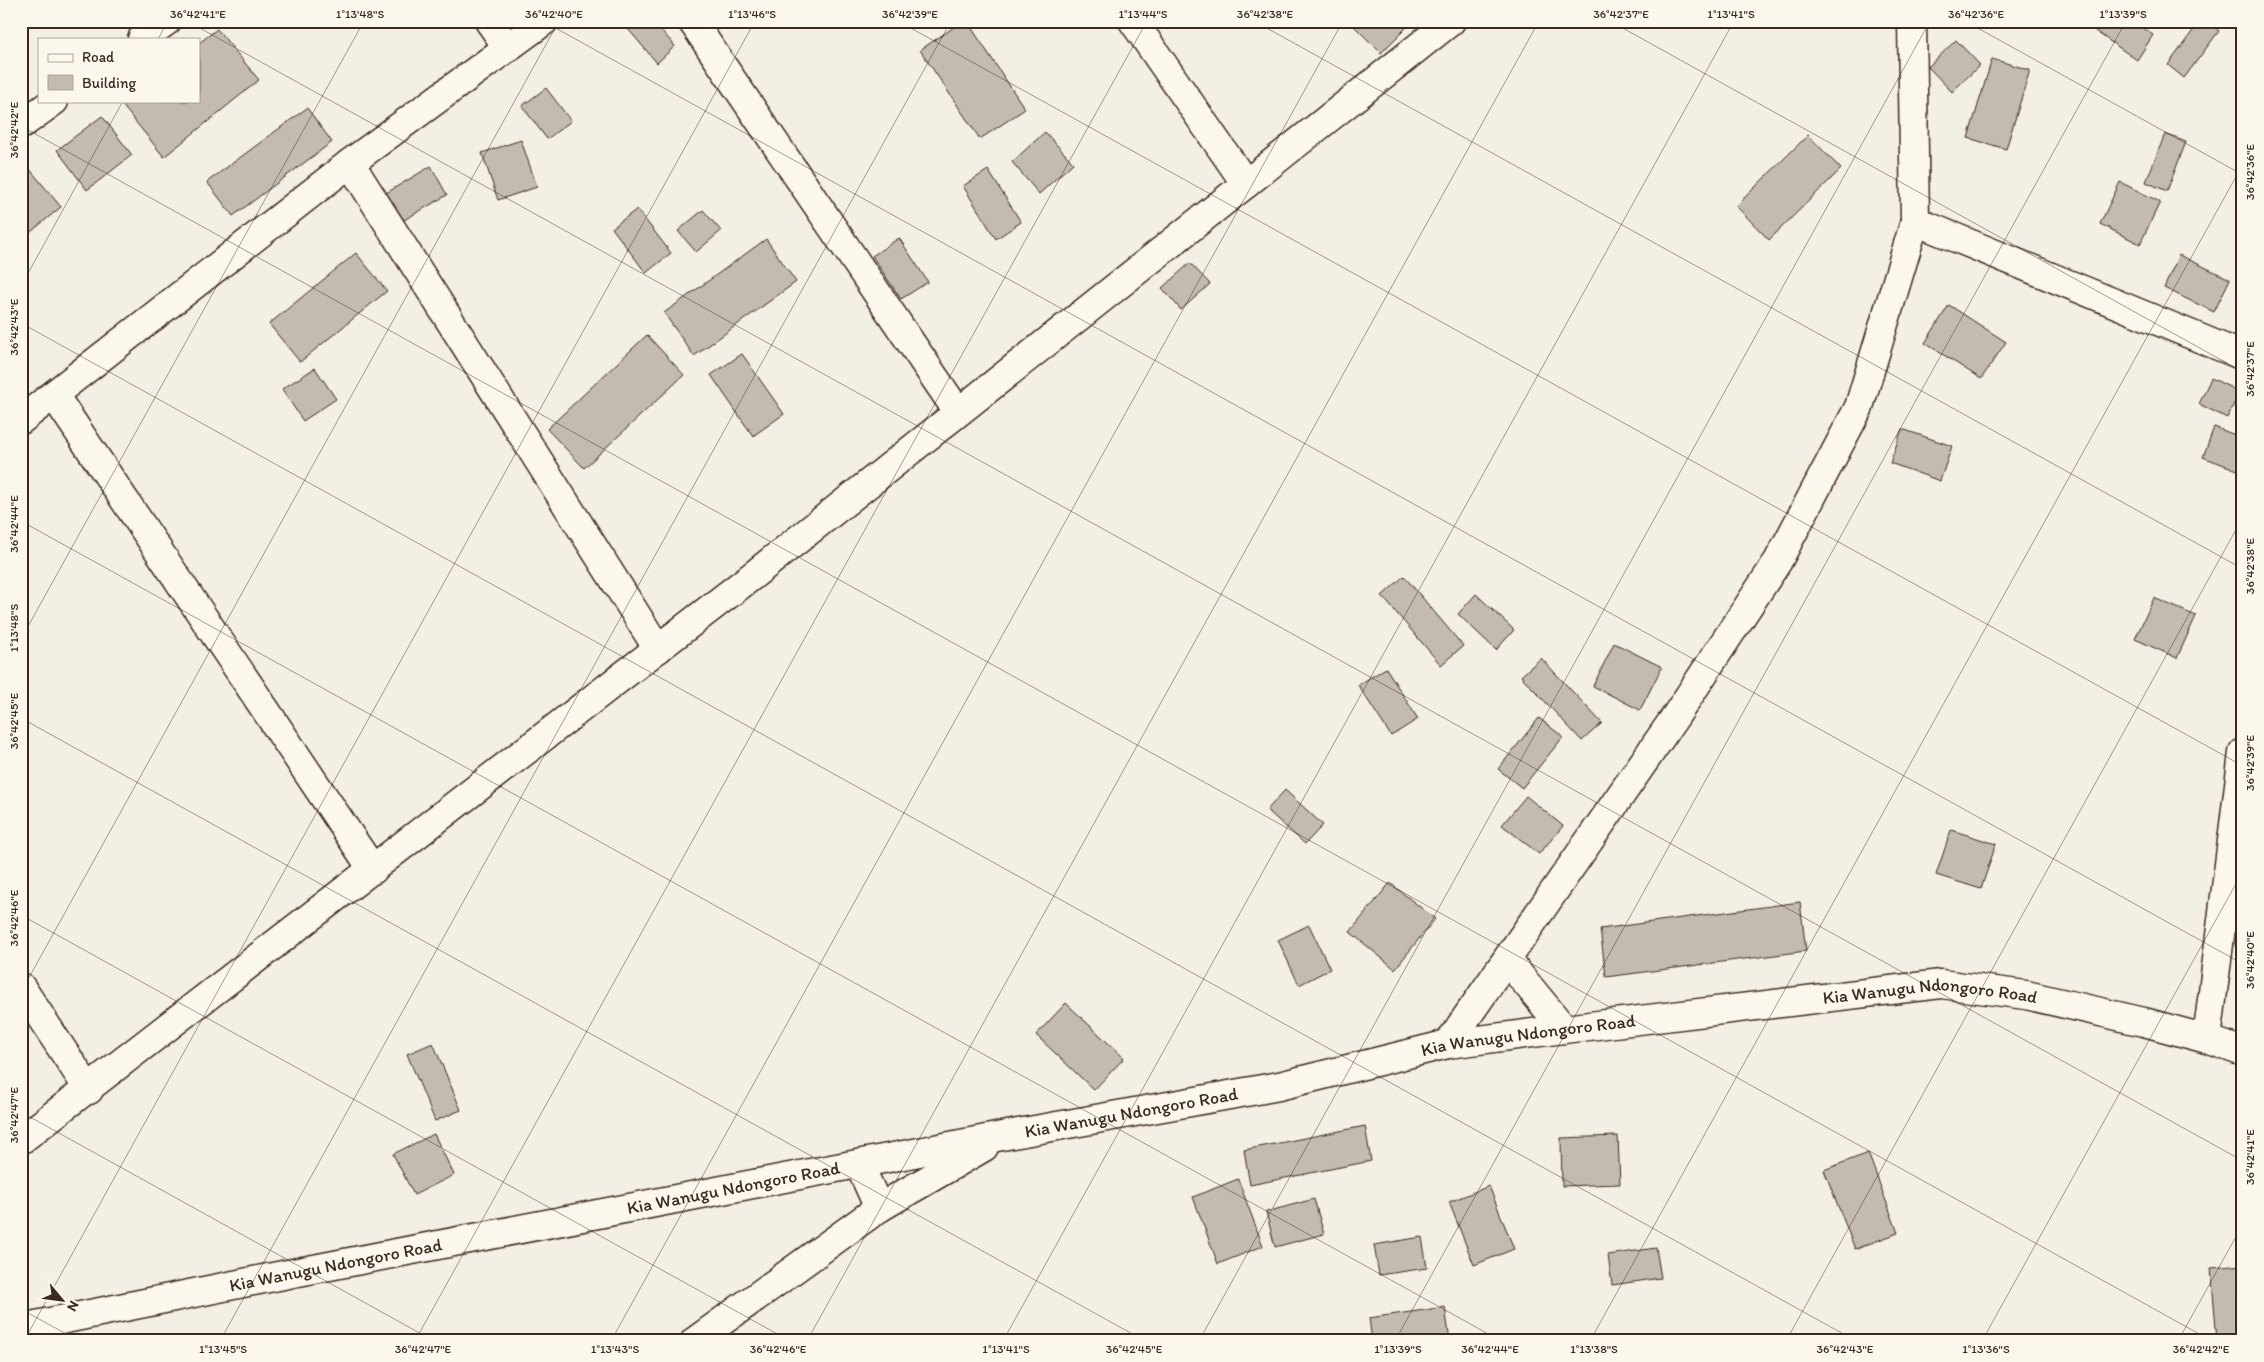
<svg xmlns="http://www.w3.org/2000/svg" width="2264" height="1362" viewBox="0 0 2264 1362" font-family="Itim,sans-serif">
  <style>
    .building { fill: #c3bbb0; stroke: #3b2a1e }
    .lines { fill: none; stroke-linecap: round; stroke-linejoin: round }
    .street-casing { stroke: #3b2a1e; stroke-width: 31 }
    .street { stroke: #fbf7ec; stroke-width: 28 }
    .ticks { fill: none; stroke: #3b2a1e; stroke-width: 1; stroke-opacity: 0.45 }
    .labels { text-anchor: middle; stroke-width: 4.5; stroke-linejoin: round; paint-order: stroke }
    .street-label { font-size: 18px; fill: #3b2a1e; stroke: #fbf7ec }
    .neatline { fill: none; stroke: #3b2a1e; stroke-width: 2 }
    .ticks-label { font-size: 12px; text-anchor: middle; fill: #3b2a1e }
  </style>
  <rect width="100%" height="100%" fill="#f3efe4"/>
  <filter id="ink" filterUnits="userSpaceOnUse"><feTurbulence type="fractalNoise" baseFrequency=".02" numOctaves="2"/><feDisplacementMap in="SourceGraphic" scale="10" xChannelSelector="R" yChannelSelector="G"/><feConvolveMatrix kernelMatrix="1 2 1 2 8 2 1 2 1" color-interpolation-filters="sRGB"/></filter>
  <g filter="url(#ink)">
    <g class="building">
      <polygon points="637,21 653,21 675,46 657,63 628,29"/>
      <polygon points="963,21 967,21 1025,109 980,139 920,50"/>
      <polygon points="1349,21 1413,21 1381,53"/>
      <polygon points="2101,21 2134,21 2153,35 2137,60 2095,31"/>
      <polygon points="2200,21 2206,21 2219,31 2184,78 2168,65"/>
      <polygon points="217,29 259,80 164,157 122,105 127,101 199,101 199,43"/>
      <polygon points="1956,40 1980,65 1952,92 1928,67"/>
      <polygon points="1992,59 2030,70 2006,149 1968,138"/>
      <polygon points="546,88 571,121 547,139 522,106"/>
      <polygon points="307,108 332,142 233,216 207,182"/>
      <polygon points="102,116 132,155 87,190 57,150"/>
      <polygon points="1045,132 1073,163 1039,194 1012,162"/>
      <polygon points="2165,134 2186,142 2167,191 2146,182"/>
      <polygon points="1808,135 1841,169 1769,240 1736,206"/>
      <polygon points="521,140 537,187 498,200 482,153"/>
      <polygon points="431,166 447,195 399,223 383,195"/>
      <polygon points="28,167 61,207 21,240 21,173"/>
      <polygon points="988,170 1021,222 996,239 963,186"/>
      <polygon points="2120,182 2160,202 2140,244 2100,224"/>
      <polygon points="637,209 671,253 646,273 612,228"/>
      <polygon points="703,210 721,231 696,252 678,231"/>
      <polygon points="899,238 928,282 901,299 872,256"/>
      <polygon points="766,239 796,282 694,356 664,313"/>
      <polygon points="356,253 387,291 300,362 269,324"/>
      <polygon points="2179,255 2230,279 2214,312 2164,288"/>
      <polygon points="1190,263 1210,284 1181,310 1162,288"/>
      <polygon points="1949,305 2006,342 1981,379 1925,343"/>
      <polygon points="647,335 684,375 584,468 547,429"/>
      <polygon points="742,354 784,414 753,436 711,375"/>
      <polygon points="315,368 336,399 303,421 282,389"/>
      <polygon points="2211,378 2240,392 2227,418 2199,404"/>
      <polygon points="2214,427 2243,438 2243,472 2203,457"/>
      <polygon points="1902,429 1952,446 1940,481 1890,463"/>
      <polygon points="1404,576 1463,646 1441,665 1382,596"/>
      <polygon points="1476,594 1514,630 1496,650 1458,614"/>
      <polygon points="2154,598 2196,616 2177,658 2135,639"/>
      <polygon points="1614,643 1662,667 1640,710 1593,686"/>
      <polygon points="1541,658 1602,723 1582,741 1521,676"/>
      <polygon points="1386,668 1418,719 1391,736 1358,685"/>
      <polygon points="1539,718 1563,737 1522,788 1498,769"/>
      <polygon points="1285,790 1323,825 1305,844 1267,810"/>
      <polygon points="1526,796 1563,826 1539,854 1502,825"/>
      <polygon points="1951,830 1996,844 1981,889 1936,875"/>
      <polygon points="1390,883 1435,919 1395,969 1350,932"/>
      <polygon points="1800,902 1806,951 1606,977 1600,929"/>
      <polygon points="1309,925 1330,969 1299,985 1278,940"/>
      <polygon points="1066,1003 1124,1058 1094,1090 1036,1035"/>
      <polygon points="433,1043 461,1110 435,1121 407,1054"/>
      <polygon points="1365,1126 1371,1161 1250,1185 1244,1150"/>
      <polygon points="434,1134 454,1175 414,1195 393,1154"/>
      <polygon points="1618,1136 1620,1184 1562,1186 1561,1138"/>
      <polygon points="1868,1153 1898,1233 1855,1249 1824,1170"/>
      <polygon points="1238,1179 1263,1246 1218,1264 1193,1197"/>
      <polygon points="1489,1186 1514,1249 1474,1265 1449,1202"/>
      <polygon points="1314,1199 1324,1234 1275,1247 1266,1212"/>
      <polygon points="1422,1237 1427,1268 1379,1275 1374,1245"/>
      <polygon points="1656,1248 1661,1278 1612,1285 1608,1255"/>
      <polygon points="2243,1265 2243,1340 2217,1341 2211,1268"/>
      <polygon points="1445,1307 1450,1341 1372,1341 1369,1318"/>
      <polygon points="1585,1335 1588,1341 1570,1341"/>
    </g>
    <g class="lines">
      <defs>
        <g id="street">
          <polyline points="489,21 508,48"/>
          <polyline points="692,21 958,412"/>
          <polyline points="1133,21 1246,184"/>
          <polyline points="142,39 167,21"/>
          <polyline points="21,125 54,101"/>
          <polyline points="350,163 658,649"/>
          <polyline points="1915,221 2243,356"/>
          <polyline points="54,395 373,870"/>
          <polyline points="21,420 350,163 544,21"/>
          <polyline points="1507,960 1564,1029"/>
          <polyline points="21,987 89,1090"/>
          <polyline points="2207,1039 2243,753"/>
          <polyline points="1448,1044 1675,717 1778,561 1859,407 1915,221 1912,21"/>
          <polyline points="21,1140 756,573 1451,21"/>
          <polyline points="859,1164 879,1208"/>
          <path id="s1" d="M 21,1328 L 293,1273 L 1002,1136 L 1279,1086 L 1448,1044 L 1564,1029 L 1941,984 L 2026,995 L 2144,1022 L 2207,1039 L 2243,1052"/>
          <polyline points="695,1341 879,1208 984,1147"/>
        </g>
      </defs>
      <use href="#street" class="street-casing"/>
      <use href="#street" class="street"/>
    </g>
  </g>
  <path class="ticks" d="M 187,21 L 2243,1161M 543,21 L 2243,964M 898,21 L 2243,766M 1254,21 L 2243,569M 1610,21 L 2243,372M 1965,21 L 2243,175M 158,39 L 168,21M 21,126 L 2212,1341M 21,286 L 123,101M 21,323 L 1856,1341M 21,521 L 1501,1341M 21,639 L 364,21M 21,718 L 1145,1341M 21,915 L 790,1341M 21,992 L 559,21M 21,1112 L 434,1341M 21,1309 L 79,1341M 24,1341 L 755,21M 220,1341 L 951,21M 415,1341 L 1147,21M 611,1341 L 1343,21M 807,1341 L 1539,21M 1003,1341 L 1734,21M 1199,1341 L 1930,21M 1395,1341 L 2126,21M 1590,1341 L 2243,164M 1786,1341 L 2243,517M 1982,1341 L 2243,871M 2178,1341 L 2243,1224"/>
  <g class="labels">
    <g class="street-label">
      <text dy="6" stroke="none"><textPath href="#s1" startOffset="1941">Kia Wanugu Ndongoro Road</textPath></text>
      <text dy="6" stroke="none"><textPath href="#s1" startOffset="1536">Kia Wanugu Ndongoro Road</textPath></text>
      <text dy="6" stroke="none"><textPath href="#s1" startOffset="1131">Kia Wanugu Ndongoro Road</textPath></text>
      <text dy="6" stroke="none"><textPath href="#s1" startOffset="726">Kia Wanugu Ndongoro Road</textPath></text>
      <text dy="6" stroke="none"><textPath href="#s1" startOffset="321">Kia Wanugu Ndongoro Road</textPath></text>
    </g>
  </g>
  <rect width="2264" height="1362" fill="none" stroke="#fbf7ec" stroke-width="55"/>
  <rect x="38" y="38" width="162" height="65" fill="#fbf7ec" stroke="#aea59a"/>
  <rect x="48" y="54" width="25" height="8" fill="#fbf7ec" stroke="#aea59a"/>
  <text x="82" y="62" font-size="15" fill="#3b2a1e">Road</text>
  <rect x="48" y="75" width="25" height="15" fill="#c3bbb0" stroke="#aea59a"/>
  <text x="82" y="88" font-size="15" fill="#3b2a1e">Building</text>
  <g transform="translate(62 1300) rotate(119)" stroke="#fbf7ec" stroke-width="4" paint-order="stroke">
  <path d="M0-4L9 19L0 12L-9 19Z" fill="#3b2a1e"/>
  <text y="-8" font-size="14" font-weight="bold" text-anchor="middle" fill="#3b2a1e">N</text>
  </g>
  <rect x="28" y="28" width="2208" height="1306" class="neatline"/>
  <g class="ticks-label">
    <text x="198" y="18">36°42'41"E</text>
    <text x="360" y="18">1°13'48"S</text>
    <text x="554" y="18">36°42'40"E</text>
    <text x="752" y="18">1°13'46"S</text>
    <text x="910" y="18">36°42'39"E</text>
    <text x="1143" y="18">1°13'44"S</text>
    <text x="1265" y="18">36°42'38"E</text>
    <text x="1621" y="18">36°42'37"E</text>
    <text x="1731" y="18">1°13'41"S</text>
    <text x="1976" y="18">36°42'36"E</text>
    <text x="2123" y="18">1°13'39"S</text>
    <text transform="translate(14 130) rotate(-90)" y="4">36°42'42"E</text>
    <text transform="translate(2250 172) rotate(-90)" y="4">36°42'36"E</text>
    <text transform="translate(14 327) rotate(-90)" y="4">36°42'43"E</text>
    <text transform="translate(2250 369) rotate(-90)" y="4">36°42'37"E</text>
    <text transform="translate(14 524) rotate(-90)" y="4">36°42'44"E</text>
    <text transform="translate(2250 566) rotate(-90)" y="4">36°42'38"E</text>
    <text transform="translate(14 628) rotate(-90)" y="4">1°13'48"S</text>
    <text transform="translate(14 721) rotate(-90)" y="4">36°42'45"E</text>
    <text transform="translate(2250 763) rotate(-90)" y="4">36°42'39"E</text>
    <text transform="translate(14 918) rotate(-90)" y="4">36°42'46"E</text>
    <text transform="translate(2250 960) rotate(-90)" y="4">36°42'40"E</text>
    <text transform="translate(14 1115) rotate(-90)" y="4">36°42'47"E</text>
    <text transform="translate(2250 1157) rotate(-90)" y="4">36°42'41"E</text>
    <text x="223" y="1353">1°13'45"S</text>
    <text x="423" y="1353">36°42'47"E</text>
    <text x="615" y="1353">1°13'43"S</text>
    <text x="778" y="1353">36°42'46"E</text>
    <text x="1006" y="1353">1°13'41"S</text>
    <text x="1134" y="1353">36°42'45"E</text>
    <text x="1398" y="1353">1°13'39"S</text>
    <text x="1490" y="1353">36°42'44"E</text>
    <text x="1594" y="1353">1°13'38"S</text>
    <text x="1845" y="1353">36°42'43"E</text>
    <text x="1986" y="1353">1°13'36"S</text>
    <text x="2201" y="1353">36°42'42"E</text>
  </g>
</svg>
